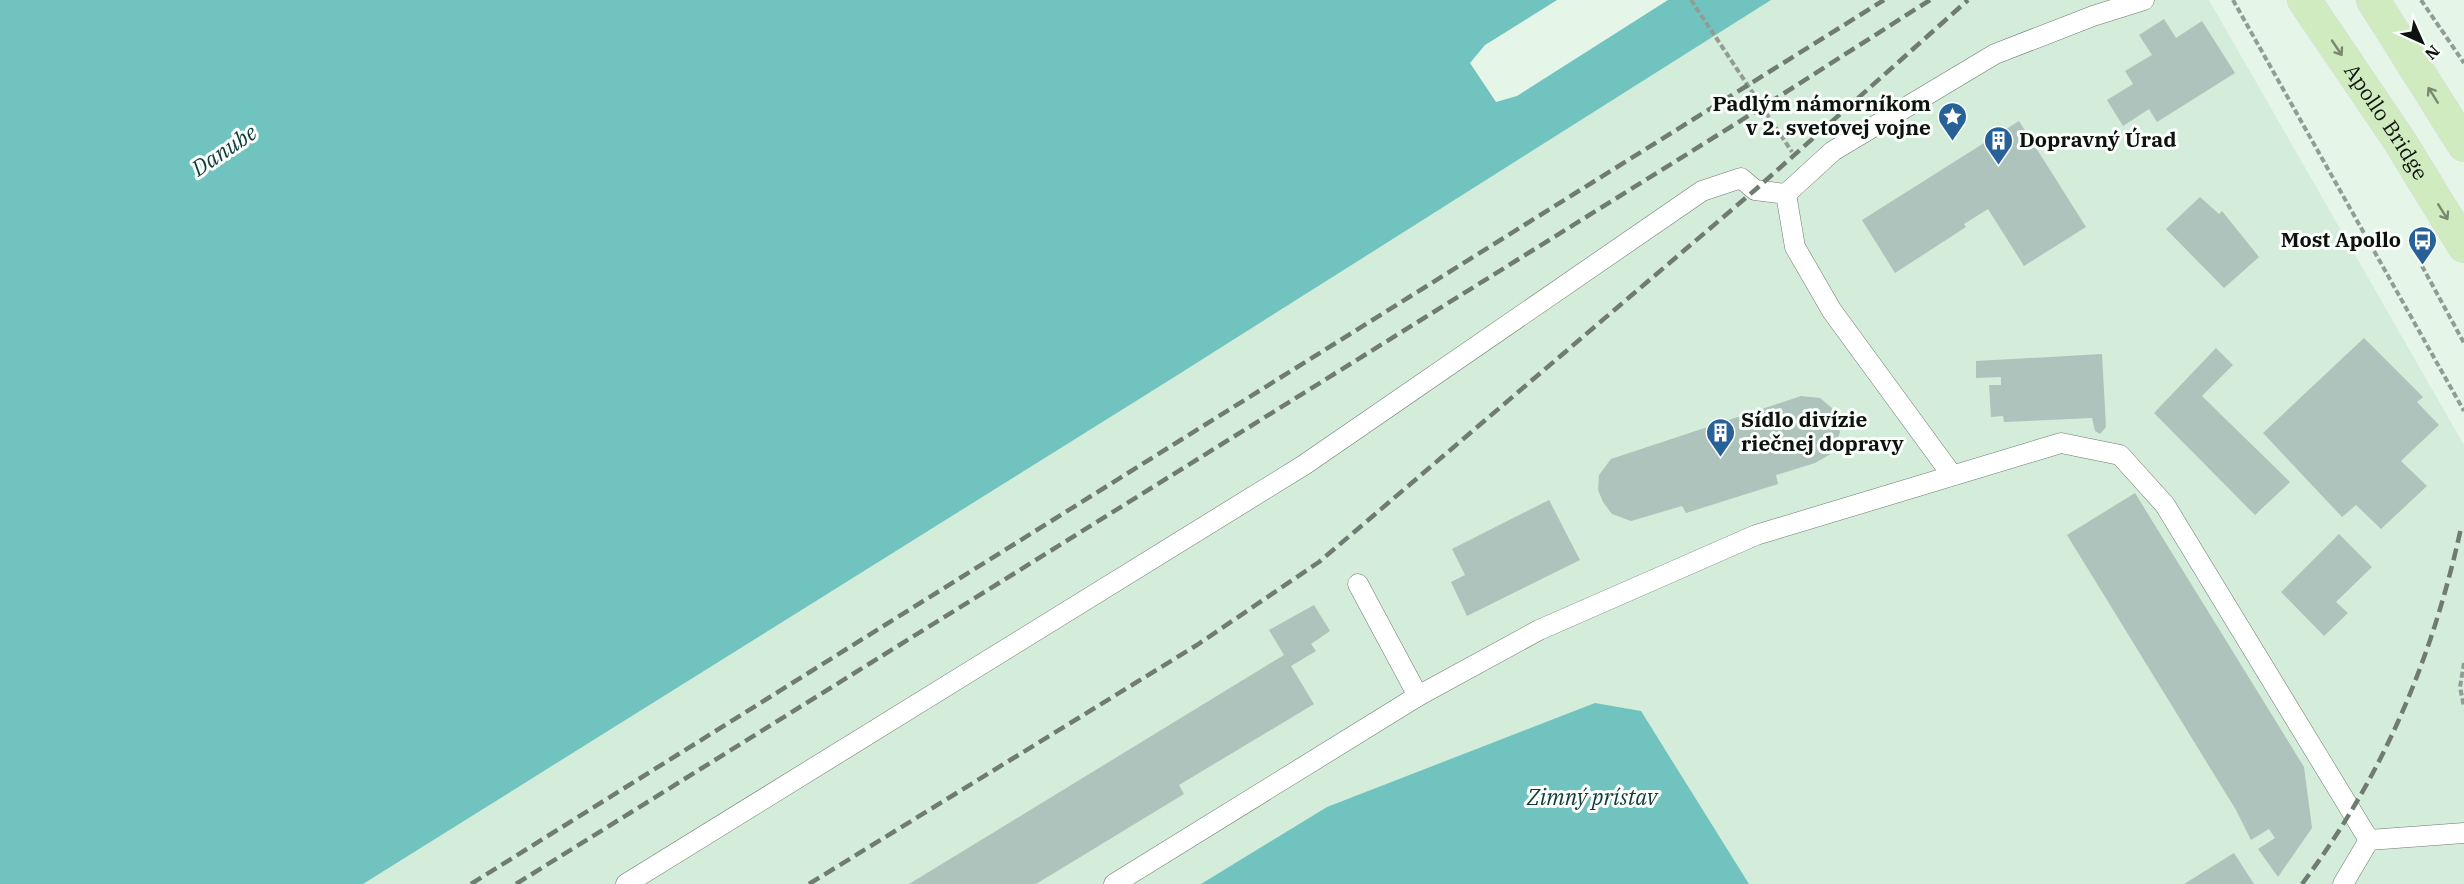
<svg xmlns="http://www.w3.org/2000/svg" width="2464" height="884" viewBox="0 0 2464 884" font-family="'IBM Plex Serif',serif">
  <style>
    .built { fill: #d4ecda }
    .water { fill: #70c3bf }
    .pier { fill: #e5f6e9 }
    .building { fill: #aec3bb }
    .lines { fill: none; stroke-linecap: round; stroke-linejoin: round }
    .lane-casing { stroke: #6b7a6e; stroke-width: 21 }
    .primary-casing { stroke: #d8d9d8; stroke-width: 34 }
    .path { stroke: #919d94; stroke-width: 4; stroke-dasharray: 6 3; stroke-linecap: butt }
    .lane { stroke: #fff; stroke-width: 20 }
    .primary { stroke: #d1ebc0; stroke-width: 33 }
    .rail { stroke: #707b72; stroke-width: 4.5; stroke-dasharray: 12 6; stroke-linecap: butt }
    .oneway { stroke: #798970 }
    .labels { text-anchor: middle; stroke-width: 6; stroke-linejoin: round; paint-order: stroke }
    .poi-label { font-size: 21px; font-weight: bold; fill: #0d120e; stroke: #fbfffc; text-anchor: end }
    .street-label { font-size: 21px; fill: #0d120e; stroke: #fbfffc }
    .water-label { font-size: 22px; font-style: italic; fill: #113a38; stroke: #fbfffc }
  </style>
  <rect width="100%" height="100%" fill="#e5f6e9"/>
  <polygon class="built" points="1771,0 2209,0 2464,445 2464,884 1749,884 1641,712 1327,807 1201,884 363,884 1176,376"/>
  <g class="water">
    <polygon points="0,0 1771,0 1176,376 363,884 0,884"/>
    <polygon points="1595,703 1641,711 1749,884 1201,884 1327,807"/>
  </g>
  <polygon class="pier" points="1557,0 1668,0 1517,96 1496,102 1470,63 1485,45"/>
  <g class="building">
    <polygon points="2164,19 2176,38 2202,21 2235,73 2157,122 2149,109 2123,126 2107,100 2133,84 2125,71 2152,55 2139,35"/>
    <polygon points="2019,121 2086,227 2024,266 1988,209 1964,224 1966,227 1895,273 1862,220"/>
    <polygon points="2200,197 2219,214 2222,211 2259,257 2224,288 2166,229"/>
    <polygon points="2364,338 2423,397 2417,402 2439,425 2401,461 2427,486 2381,529 2356,505 2342,517 2263,433"/>
    <polygon points="2216,348 2233,365 2202,396 2290,482 2255,515 2154,413"/>
    <polygon points="2102,354 2106,427 2100,434 2095,431 2092,418 2004,422 2003,416 1991,417 1989,385 2001,385 2001,377 1976,378 1976,361"/>
    <polygon points="1801,396 1820,398 1832,408 1837,415 1840,432 1835,449 1829,455 1815,463 1776,475 1778,484 1686,513 1682,506 1631,521 1612,514 1603,502 1598,490 1599,475 1611,459"/>
    <polygon points="2135,493 2304,767 2312,828 2278,877 2258,849 2275,838 2269,829 2251,840 2236,810 2067,535"/>
    <polygon points="1549,500 1580,560 1467,616 1451,582 1465,575 1452,549"/>
    <polygon points="2339,534 2372,567 2336,602 2348,613 2324,636 2281,592"/>
    <polygon points="1314,605 1330,631 1311,644 1316,651 1291,666 1314,704 1179,785 1184,794 1036,884 909,884 1284,655 1269,630"/>
    <polygon points="2234,853 2254,884 2184,884"/>
  </g>
  <g class="lines">
    <defs>
      <g id="lane">
        <polyline points="1786,194 1833,151 1995,54 2093,16 2144,0"/>
        <polyline points="1358,584 1418,696"/>
        <polyline points="626,884 1304,465 1702,191 1741,178 1755,190 1786,194 1795,247 1832,311 1952,475"/>
        <polyline points="1114,884 1418,696 1539,630 1756,535 2061,443 2120,455 2165,505 2369,840"/>
        <polyline points="2343,884 2369,840 2464,833"/>
      </g>
      <g id="primary">
        <path id="s1" d="M 2304,0 L 2399,140 L 2464,246"/>
        <polyline points="2373,0 2464,145"/>
      </g>
    </defs>
    <use href="#lane" class="lane-casing"/>
    <use href="#primary" class="primary-casing"/>
    <g class="path">
      <polyline points="1691,0 1792,152"/>
      <polyline points="2233,0 2464,411"/>
      <polyline points="2421,0 2464,63"/>
      <polyline points="2422,266 2464,343"/>
      <polyline points="2464,663 2460,687 2464,707"/>
    </g>
    <use href="#lane" class="lane"/>
    <use href="#primary" class="primary"/>
    <g class="rail">
      <polyline points="471,884 1884,0"/>
      <polyline points="516,884 1761,108 1930,0"/>
      <polyline points="809,884 1197,645 1319,562 1755,190 1968,0"/>
      <path d="M 2302,884 C 2383,776 2432,660 2461,528"/>
    </g>
  </g>
  <defs><path id="oneway-shaft" d="M-6 0H5M1.5-3L5.5 0L1.5 3" fill="none" stroke-width="1.6" stroke-linecap="round" stroke-linejoin="round" transform="scale(1.5)"/></defs>
  <g class="oneway">
    <use href="#oneway-shaft" transform="translate(2337 48) rotate(56)"/>
    <use href="#oneway-shaft" transform="translate(2433 95) rotate(-122)"/>
    <use href="#oneway-shaft" transform="translate(2443 212) rotate(58)"/>
  </g>
  <defs>
    <symbol id="sight-pin" viewBox="-11 -11 22 30"><path d="M0 17L-7.5 6A9.5 9.5 0 1 1 7.5 6Z" fill="#276198" stroke="#fbfffc"/><path d="M0-6L1.8-2.2L6-1.7L2.9 1.2L3.7 5.4L0 3.3L-3.7 5.4L-2.9 1.2L-6-1.7L-1.8-2.2Z" fill="#fff"/></symbol>
    <symbol id="building-pin" viewBox="-11 -11 22 30"><path d="M0 17L-7.5 6A9.5 9.5 0 1 1 7.5 6Z" fill="#276198" stroke="#fbfffc"/><path d="M-4-6H4V6H1V3H-1V6H-4ZM-2.5-4.3h1.7v1.8h-1.7ZM.8-4.3h1.7v1.8H.8ZM-2.5-1h1.7V.8h-1.7ZM.8-1h1.7V.8H.8Z" fill="#fff"/></symbol>
    <symbol id="bus-pin" viewBox="-11 -11 22 30"><path d="M0 17L-7.5 6A9.5 9.5 0 1 1 7.5 6Z" fill="#276198" stroke="#fbfffc"/><path d="M-5-6H5V4H4V6H2V4H-2V6H-4V4H-5ZM-3.5-4V0h7V-4ZM-3.5 1.2v1.5H-2V1.2ZM2 1.2v1.5H3.5V1.2Z" fill="#fff"/></symbol>
  </defs>
  <g fill-rule="evenodd">
    <use href="#sight-pin" x="1936" y="100" width="33" height="45"/>
    <use href="#building-pin" x="1982" y="124" width="33" height="45"/>
    <use href="#bus-pin" x="2406" y="224" width="33" height="45"/>
    <use href="#building-pin" x="1704" y="416" width="33" height="45"/>
  </g>
  <g class="labels">
    <g class="poi-label">
      <text x="1931" y="111">Padlým námorníkom<tspan x="1931" dy="24">v 2. svetovej vojne</tspan></text>
      <text x="2019" y="147" text-anchor="start">Dopravný Úrad</text>
      <text x="2401" y="247">Most Apollo</text>
      <text x="1741" y="427" text-anchor="start">Sídlo divízie<tspan x="1741" dy="24">riečnej dopravy</tspan></text>
    </g>
    <g class="street-label">
      <text dy="7" stroke="none"><textPath href="#s1" startOffset="147">Apollo Bridge</textPath></text>
    </g>
    <g class="water-label">
      <text transform="translate(224 150) rotate(-34)" y="8">Danube</text>
      <text x="1592" y="805">Zimný prístav</text>
    </g>
  </g>
  <g transform="translate(2422 42) rotate(135)" stroke="#fbfffc" stroke-width="4.5" paint-order="stroke">
  <path d="M0-4.5L10 22L0 15L-10 22Z" fill="#0d120e"/>
  <text y="-9" font-size="16" font-weight="bold" text-anchor="middle" fill="#0d120e">N</text>
  </g>
</svg>
